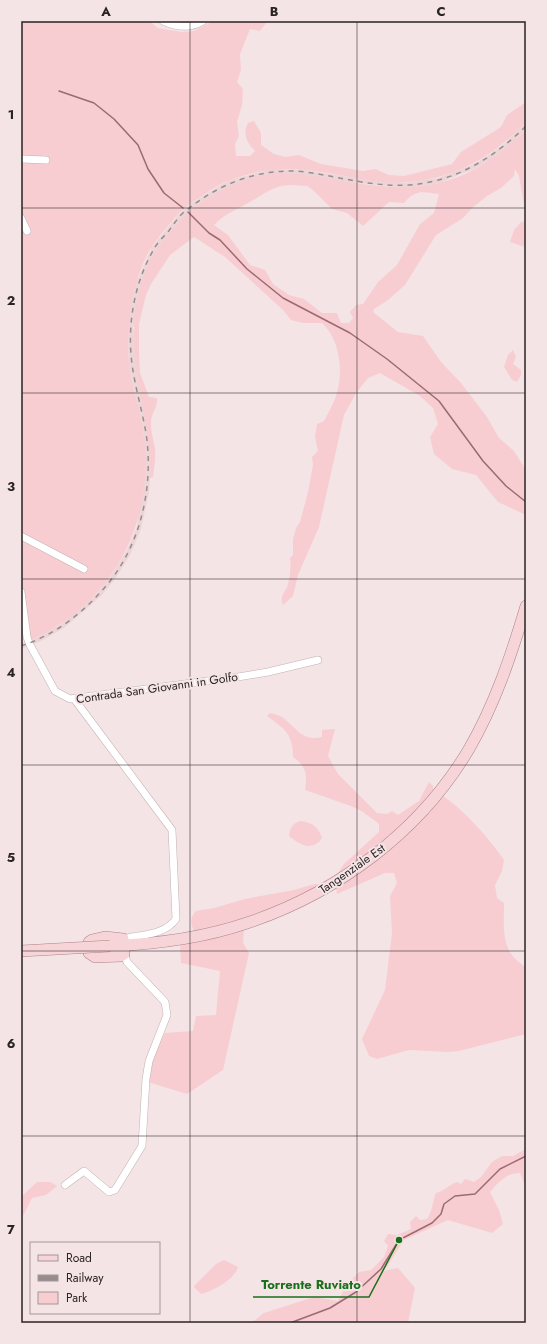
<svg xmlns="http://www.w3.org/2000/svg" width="547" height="1344" viewBox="0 0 547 1344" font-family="Jost,sans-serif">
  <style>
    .built { fill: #edd5d7 }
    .green { fill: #f7cdd1; fill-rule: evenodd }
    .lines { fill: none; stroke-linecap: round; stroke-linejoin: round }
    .stream { stroke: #9c6a71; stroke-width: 1.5 }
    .street-casing { stroke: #c1b2b3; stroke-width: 8 }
    .primary-casing { stroke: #ab8388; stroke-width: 12 }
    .street { stroke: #fff; stroke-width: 7 }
    .primary { stroke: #f7d4d8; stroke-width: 11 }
    .rail { stroke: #988c8d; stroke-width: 1.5; stroke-dasharray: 5 5; stroke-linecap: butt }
    .primary-bridge-casing { stroke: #ab8388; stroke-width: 12; stroke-linecap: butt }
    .primary-bridge { stroke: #f7d4d8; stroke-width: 11 }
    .grid { fill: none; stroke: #292323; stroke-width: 1; stroke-opacity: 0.55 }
    .labels { text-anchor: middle; stroke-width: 4; stroke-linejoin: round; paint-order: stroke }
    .street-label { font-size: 12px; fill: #292323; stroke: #f4e4e6 }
    .leader { fill: none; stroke: #19701b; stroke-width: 1.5 }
    .callout-dot { fill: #19701b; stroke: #f4e4e6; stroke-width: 1.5 }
    .callout-label { font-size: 13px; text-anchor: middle; font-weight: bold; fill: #19701b; stroke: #f4e4e6; stroke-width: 4; stroke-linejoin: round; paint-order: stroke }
    .neatline { fill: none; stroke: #292323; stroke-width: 1.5 }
    .grid-label { font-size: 13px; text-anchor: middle; font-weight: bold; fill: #292323 }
  </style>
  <rect width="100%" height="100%" fill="#f4e4e6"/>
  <polygon class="built" points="526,122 526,130 508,148 492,159 476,168 439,183 407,188 273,174 156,250 133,328 149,434 151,462 149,492 141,529 130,555 115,579 101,596 64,628 41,641 21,649 21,644 38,637 61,624 97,593 111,576 126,552 137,527 144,434 129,364 128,328 131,306 136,283 152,247 184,208 227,181 272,169 305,170 362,179 406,183 438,178 474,164 490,154 504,144"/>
  <g class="green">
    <path d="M 21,21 L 149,21 L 158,28 L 182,32 L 194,31 L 213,21 L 265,21 L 266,23 L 260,31 L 250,29 L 240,54 L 241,70 L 237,82 L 243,89 L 242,105 L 237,122 L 239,136 L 235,144 L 236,156 L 250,156 L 255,151 C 247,143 242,134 248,123 L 254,121 L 261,133 L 261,145 L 274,154 L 285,157 L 299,155 L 321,164 L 363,171 L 375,169 L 389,175 L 404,176 L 452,164 L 461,152 L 501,127 L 507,115 L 526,102 L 526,122 C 494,156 456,178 409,182 C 374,185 339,173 305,170 C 279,167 253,171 228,181 C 219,184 210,191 202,196 C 196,200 189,204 184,208 C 173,219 162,233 153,245 C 132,276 126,327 129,363 C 132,387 141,411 144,436 C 154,525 113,604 29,641 L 21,578 Z"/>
    <path d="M 526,130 L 526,217 L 519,176 L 515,169 L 514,176 L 501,188 L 487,196 L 472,208 L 463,218 L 436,235 L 405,285 L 388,300 L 374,309 L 373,312 L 398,332 L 423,336 L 441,362 L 461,383 L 487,417 L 499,438 L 514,451 L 526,470 L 526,515 L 498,502 L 476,475 L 452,469 L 434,454 L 430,437 L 438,424 L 433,408 L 420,396 L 380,373 L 368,378 L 356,393 L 344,415 L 319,527 L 298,575 L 293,596 L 283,605 C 279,595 286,592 288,584 C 290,579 291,565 290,558 L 293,555 L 293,539 L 296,528 L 300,522 L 308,492 L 313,465 L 312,457 L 318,451 L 315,437 L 317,424 L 324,421 C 328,413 333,405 336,396 C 344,373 340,339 322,323 L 303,323 L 291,320 L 284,311 L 225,257 L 194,237 L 170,255 L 151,284 L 146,295 L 139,324 L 139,352 L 140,373 L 149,397 L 157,398 C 158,408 150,414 151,424 C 151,433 154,441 155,449 C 156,458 154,468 153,477 L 150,478 C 152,420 126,365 136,307 C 139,288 146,265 157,249 C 162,241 169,234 176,226 C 188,211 197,206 213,196 C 229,185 254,175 273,174 C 293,172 313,176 332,179 C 367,185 403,191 438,183 C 472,176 503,153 526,130 ZM 291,185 L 307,186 L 314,191 L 332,209 L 347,213 L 363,226 L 389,202 L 404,203 C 416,189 422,192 439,194 L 434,213 L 420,224 L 397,265 L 378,282 L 363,304 L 356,305 L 350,312 L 353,318 L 349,323 L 341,323 L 337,313 L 322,313 L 304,299 L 289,295 L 273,284 L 265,270 L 250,265 L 228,235 L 214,225 C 224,214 236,210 248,203 C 265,194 271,186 291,185 Z"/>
    <polygon points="526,221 526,252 525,247 510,242 514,230 521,222"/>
    <polygon points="513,350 516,357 513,364 521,370 521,375 517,382 512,380 504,367 508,355"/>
    <path d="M 270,713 C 274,714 279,715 282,717 C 296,727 302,742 322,737 L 322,730 L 335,729 L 328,756 L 338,774 L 377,813 L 387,814 L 392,811 L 398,815 L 419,801 L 429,782 L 433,786 L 433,792 L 385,843 L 336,876 L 344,864 L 379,832 L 379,824 L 363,812 L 351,806 L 305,790 C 307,774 307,767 293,757 C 293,734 285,729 267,716 Z"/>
    <path d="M 443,796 C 465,811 489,838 504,860 L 502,871 L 495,885 L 497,898 L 504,903 C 504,929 500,952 526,967 L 526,1034 L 459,1051 L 447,1052 L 409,1050 L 377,1059 L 369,1056 L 362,1039 L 385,990 L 392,933 L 390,896 L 397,883 L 394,873 L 385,873 L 337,894 L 336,886 Z"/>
    <path d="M 301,821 C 313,823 318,827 322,838 C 312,852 300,845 289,836 C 290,827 293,823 301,821 Z"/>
    <path d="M 314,884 L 320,884 L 302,896 L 239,921 L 194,931 C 190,922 190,918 196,911 L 214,908 L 245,899 L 294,890 Z"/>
    <polygon points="244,929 243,943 249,953 223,1070 187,1094 148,1082 153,1057 165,1033 193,1031 196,1016 216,1015 220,971 181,963 180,944"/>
    <path d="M 526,1149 L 526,1188 L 520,1173 C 506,1173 499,1182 490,1192 L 499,1210 L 503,1224 L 492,1233 L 448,1220 L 404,1240 L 384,1271 L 398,1268 L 415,1288 L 408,1323 L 251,1323 L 264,1313 L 314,1297 L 338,1301 L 347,1284 L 359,1272 L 371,1270 L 384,1257 L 388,1246 L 384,1241 L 388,1234 L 397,1235 L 411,1229 L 410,1222 L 416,1216 L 420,1220 L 427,1219 C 433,1211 432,1202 436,1193 C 444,1191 449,1185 457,1182 L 461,1184 L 465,1179 L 474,1182 L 481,1177 L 492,1162 L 502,1156 L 513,1156 Z"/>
    <polygon points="37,1182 50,1182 57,1186 46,1195 32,1198 21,1220 21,1197"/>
    <path d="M 224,1260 L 238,1267 C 235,1279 213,1291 201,1294 L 194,1287 L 195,1285 L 216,1264 Z"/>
  </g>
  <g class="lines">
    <g class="stream">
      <polyline points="59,91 94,103 114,119 138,145 148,169 164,193 183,208"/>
      <polyline points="188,212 209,233 220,240 247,269 283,298 350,333 387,359 439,401 483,461 506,486 526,502"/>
      <polyline points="290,1323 330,1308 356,1292 381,1269 399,1240 432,1223 441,1214 444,1204 455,1196 475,1194 500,1169 526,1156"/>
    </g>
    <defs>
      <g id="street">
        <path d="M 163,21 C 176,27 190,29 203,21"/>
        <polyline points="21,159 46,160"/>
        <polyline points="21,218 27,231"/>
        <polyline points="21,536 84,569"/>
        <polyline points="21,592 27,637 29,643 55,691 70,699 238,677 268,672 318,660"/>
        <path d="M 75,700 L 172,830 L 176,919 C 164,936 140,934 123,939"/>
        <polyline points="65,1185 84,1171 109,1192 115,1190 142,1146 146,1079 149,1061 167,1015 165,1002 127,962 124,954"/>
      </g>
      <g id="primary">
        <polygon points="105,937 123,939 124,954 121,956 95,957 89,953 89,942 92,940"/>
        <path d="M 110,946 C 156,944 203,938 247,923 C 337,893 420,832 469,749 C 495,704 511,656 526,606"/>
      </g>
    </defs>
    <use href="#street" class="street-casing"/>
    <use href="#primary" class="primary-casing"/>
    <use href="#street" class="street"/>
    <use href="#primary" class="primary"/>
    <path class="rail" d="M 21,646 C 55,635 83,613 106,586 C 141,545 154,486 146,433 C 142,410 135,387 132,364 C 127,325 134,283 154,249 C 157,243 163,237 168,232 C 174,224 180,214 188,209 C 222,182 263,167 306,172 C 340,177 373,187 407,185 C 453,183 494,158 526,126"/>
    <defs>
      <polyline id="primary-bridge" points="21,951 110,946"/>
    </defs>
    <use href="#primary-bridge" class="primary-bridge-casing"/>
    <use href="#primary-bridge" class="primary-bridge"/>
  </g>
  <path class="grid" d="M 190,21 L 190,1323M 357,21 L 357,1323M 21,208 L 526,208M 21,393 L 526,393M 21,579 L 526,579M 21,765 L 526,765M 21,951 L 526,951M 21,1136 L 526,1136"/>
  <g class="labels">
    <g class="street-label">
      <text transform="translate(157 688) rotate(-8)" y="4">Contrada San Giovanni in Golfo</text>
      <text transform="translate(352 869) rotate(-35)" y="4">Tangenziale Est</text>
    </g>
  </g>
  <path class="leader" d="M399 1240L369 1297H253"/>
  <circle class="callout-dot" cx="399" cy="1240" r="4"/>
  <g class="callout-label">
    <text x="311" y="1289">Torrente Ruviato</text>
  </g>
  <rect width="547" height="1344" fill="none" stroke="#f4e4e6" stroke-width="44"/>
  <rect x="30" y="1242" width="130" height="72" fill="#f4e4e6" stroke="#a39798"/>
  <rect x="38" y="1255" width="20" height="6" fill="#f7d4d8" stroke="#a39798"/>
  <text x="66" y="1262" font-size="12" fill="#292323">Road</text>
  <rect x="38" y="1275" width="20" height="6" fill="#988c8d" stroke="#a39798"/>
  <text x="66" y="1282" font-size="12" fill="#292323">Railway</text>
  <rect x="38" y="1292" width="20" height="12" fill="#f7cdd1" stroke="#a39798"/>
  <text x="66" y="1302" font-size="12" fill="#292323">Park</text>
  <rect x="22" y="22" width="503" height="1300" class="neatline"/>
  <g class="grid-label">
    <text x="106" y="16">A</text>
    <text x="274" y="16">B</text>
    <text x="441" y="16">C</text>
    <text x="11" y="119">1</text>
    <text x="11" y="305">2</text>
    <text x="11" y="491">3</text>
    <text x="11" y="677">4</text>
    <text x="11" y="862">5</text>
    <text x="11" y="1048">6</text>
    <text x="11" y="1234">7</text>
  </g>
</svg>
